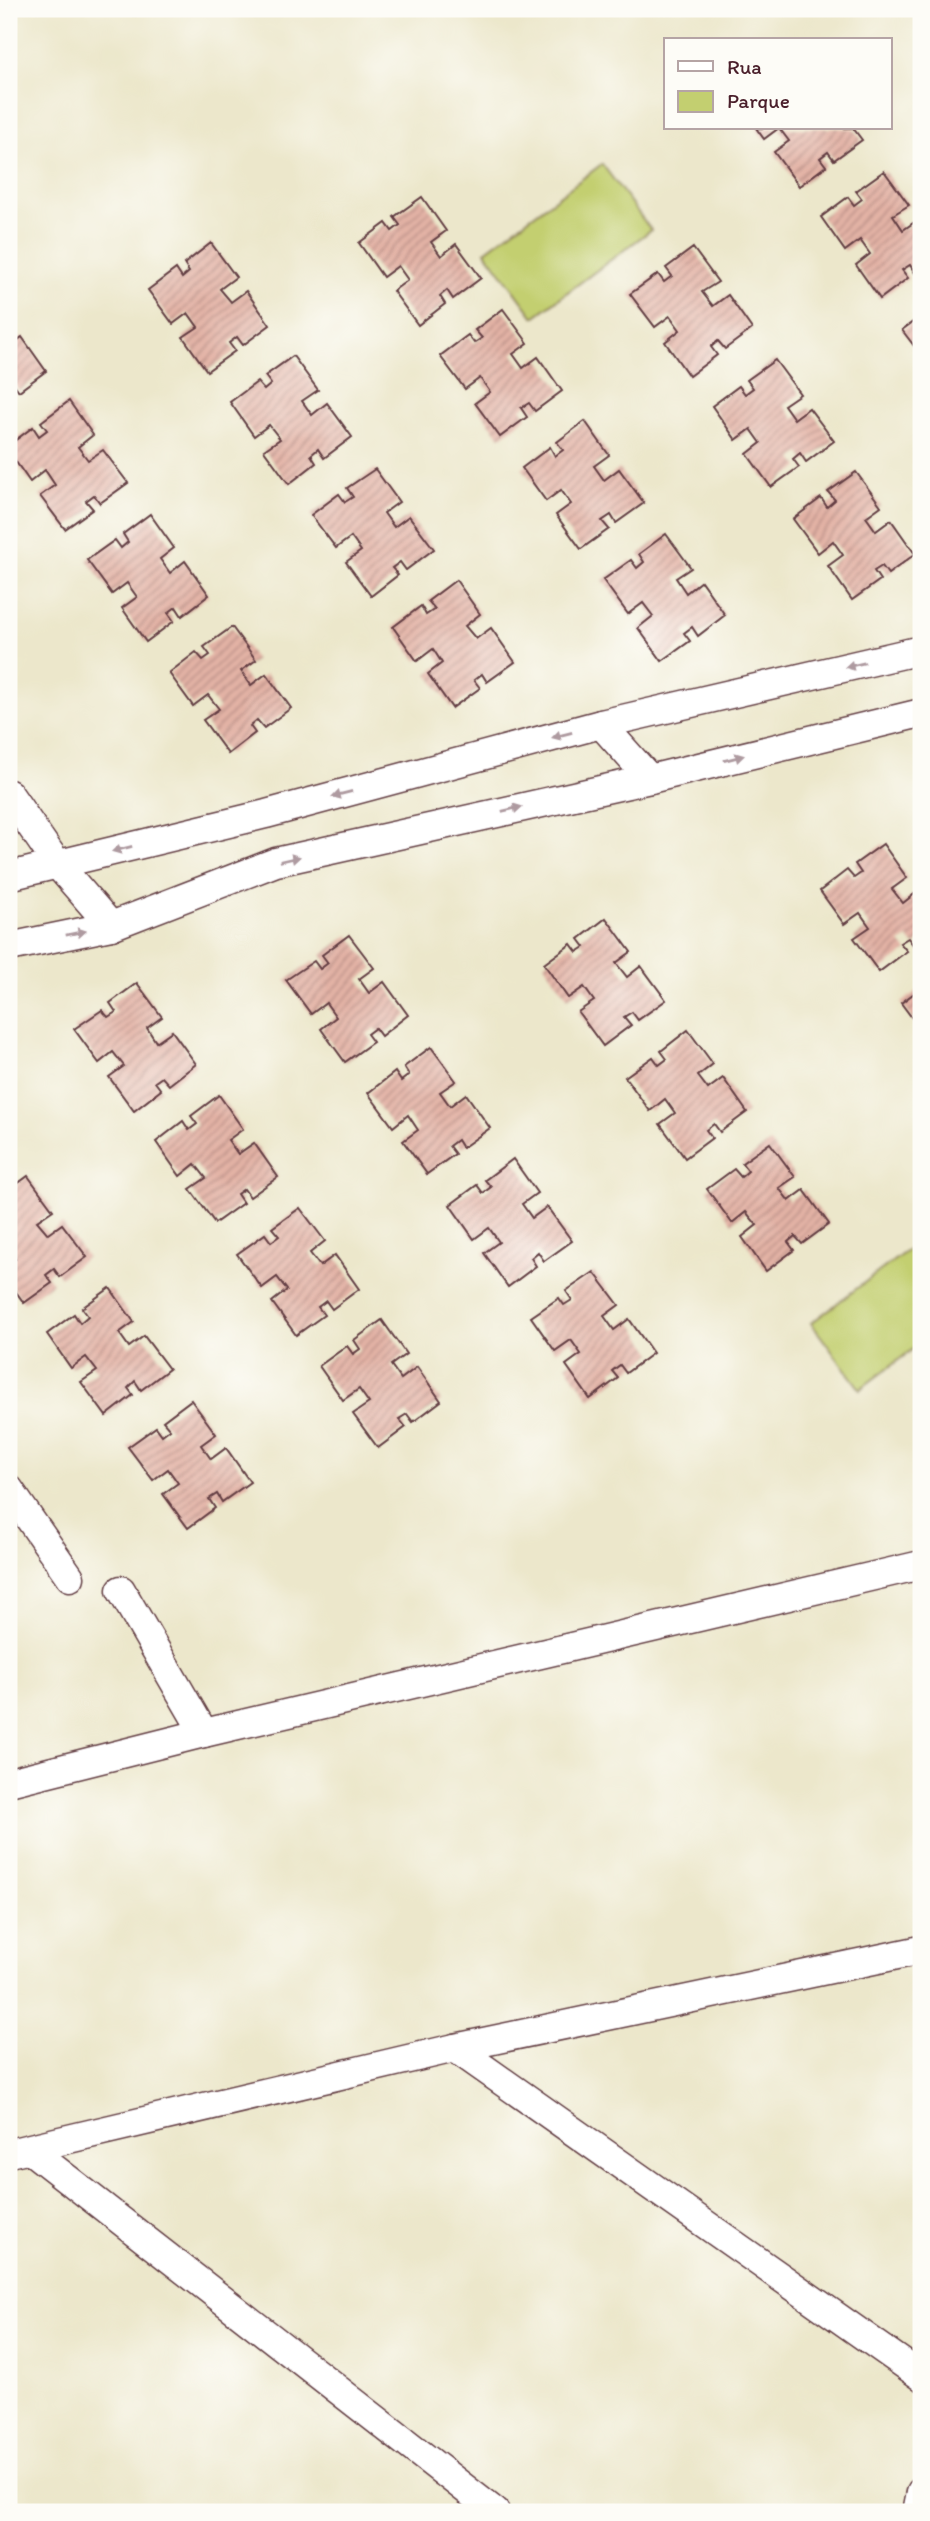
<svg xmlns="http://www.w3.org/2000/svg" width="930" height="2521" viewBox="0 0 930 2521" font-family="Itim,sans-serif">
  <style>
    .park { fill: #c3cf70; stroke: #86774e; stroke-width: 2 }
    .building { fill: url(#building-hatch) }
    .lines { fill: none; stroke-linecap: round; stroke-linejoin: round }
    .minor-casing { stroke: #623d43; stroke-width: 31 }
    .minor { stroke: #fff; stroke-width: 28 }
    .oneway { fill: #ae9aa0 }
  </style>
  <defs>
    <pattern id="building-hatch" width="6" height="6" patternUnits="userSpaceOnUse" patternTransform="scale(1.75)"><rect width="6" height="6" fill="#e3b2a5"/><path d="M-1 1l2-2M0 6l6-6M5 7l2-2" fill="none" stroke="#ba9087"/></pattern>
  </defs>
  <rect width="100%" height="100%" fill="#fdfcf7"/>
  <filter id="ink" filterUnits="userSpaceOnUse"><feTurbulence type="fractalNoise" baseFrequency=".0143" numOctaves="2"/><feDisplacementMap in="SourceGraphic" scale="14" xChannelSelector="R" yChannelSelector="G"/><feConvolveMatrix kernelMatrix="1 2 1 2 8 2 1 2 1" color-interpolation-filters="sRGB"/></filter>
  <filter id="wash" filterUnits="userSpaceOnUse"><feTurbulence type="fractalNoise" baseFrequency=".00686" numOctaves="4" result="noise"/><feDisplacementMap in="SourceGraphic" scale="28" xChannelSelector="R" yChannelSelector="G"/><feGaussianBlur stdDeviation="1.57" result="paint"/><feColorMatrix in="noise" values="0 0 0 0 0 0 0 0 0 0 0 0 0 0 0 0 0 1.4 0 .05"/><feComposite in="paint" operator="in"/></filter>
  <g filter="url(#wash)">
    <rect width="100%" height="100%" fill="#ece7cb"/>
    <g class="park">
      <polygon points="602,164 651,230 534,317 485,251"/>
      <polygon points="921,1240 921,1343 860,1389 811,1323"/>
    </g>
    <g id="blocks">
      <g class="building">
        <polygon points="756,128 853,128 862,140 834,160 828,152 820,158 826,166 799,186 774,152 789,141 779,128 764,139"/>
        <polygon points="884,171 909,205 893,215 903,230 919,219 921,222 921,268 915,273 910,265 902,270 908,278 880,299 856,265 870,254 860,240 845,251 821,217 848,197 854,205 862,199 856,191"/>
        <polygon points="422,197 446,231 431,242 441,256 456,244 481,278 453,299 447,290 440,296 445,304 418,325 393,291 408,280 398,266 383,277 359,243 386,223 392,231 400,225 394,217"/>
        <polygon points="211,243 236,277 220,289 231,302 246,291 270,325 243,345 237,337 229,343 235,351 207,371 183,337 198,327 188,313 173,324 148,290 176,269 182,278 189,272 184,264"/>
        <polygon points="693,248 718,282 702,292 713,306 728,295 752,329 725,349 718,341 711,347 717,355 689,376 665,342 680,330 670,316 655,327 630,294 658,274 664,282 672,276 666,268"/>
        <polygon points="503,309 528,343 513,354 523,368 538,357 562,391 535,411 529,403 521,408 527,417 500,437 475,403 490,392 480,378 465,389 440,356 468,335 474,343 482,338 475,330"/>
        <polygon points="921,316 921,355 902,330"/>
        <polygon points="22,337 46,371 19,391 13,383 9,386 9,347"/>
        <polygon points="293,356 318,390 302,401 312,415 327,403 352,437 324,458 318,449 311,455 316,463 289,484 264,450 280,439 269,425 254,436 230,402 257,382 264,390 271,384 265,376"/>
        <polygon points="775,360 800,394 784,405 794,419 809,408 834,441 806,462 800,453 793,459 799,467 771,487 747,454 761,443 751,429 736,440 712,406 739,386 745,394 753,388 747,380"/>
        <polygon points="69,401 93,435 78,447 88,460 103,450 128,483 100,503 94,495 86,501 93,509 65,529 40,496 55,485 45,470 30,482 9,452 9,445 33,427 39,436 47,430 41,422"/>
        <polygon points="585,421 609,455 594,466 604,480 619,469 644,503 616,523 611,515 602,521 609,529 581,549 556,515 571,504 561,490 546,501 522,468 550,447 555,456 563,450 557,442"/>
        <polygon points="375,469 399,502 384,513 394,527 409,516 434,549 406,570 400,562 392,568 398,575 371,596 346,562 361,551 351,537 336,548 311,515 339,494 345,502 353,497 347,488"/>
        <polygon points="856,472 881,506 866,517 876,531 891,520 915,554 888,574 882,566 874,571 880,580 852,600 828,566 843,555 833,541 818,553 793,519 821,498 827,507 835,500 828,492"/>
        <polygon points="150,514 174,548 160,559 170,573 185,561 209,595 182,616 176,607 168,613 174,621 146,642 122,608 137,597 127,583 112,594 87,560 115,540 121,548 128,542 123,534"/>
        <polygon points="666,534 691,568 676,578 686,593 701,581 725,615 698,636 692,627 684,633 690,641 662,661 638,628 653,616 643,603 628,614 603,580 631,560 637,568 644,562 639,554"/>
        <polygon points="456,580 480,614 465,626 476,639 491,628 515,662 487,682 482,674 474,680 480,688 452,708 428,674 442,663 433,649 417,661 393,627 421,606 426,615 435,609 428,601"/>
        <polygon points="232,627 256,660 241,671 251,685 266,674 291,708 264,728 257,720 250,726 255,733 228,754 203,720 219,709 208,695 193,706 169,673 196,652 203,660 210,655 204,647"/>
        <polygon points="883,844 907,878 892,889 903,903 917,892 921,897 921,940 914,946 908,938 900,943 907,951 879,972 854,938 870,927 860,913 844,924 820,891 847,870 854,878 861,873 855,864"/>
        <polygon points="606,918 631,952 616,963 627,977 641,966 666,1000 638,1020 632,1012 624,1017 631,1025 603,1046 578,1012 594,1001 584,987 568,998 544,964 571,944 577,952 585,947 579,939"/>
        <polygon points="349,935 374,968 359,979 369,993 384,982 408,1015 381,1036 375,1028 367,1034 373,1042 345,1062 321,1029 336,1017 326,1003 311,1014 286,980 314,961 320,969 328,963 322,955"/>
        <polygon points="137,983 162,1017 147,1028 156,1042 172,1031 196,1064 169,1085 162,1077 155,1082 161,1090 134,1111 109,1077 124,1066 113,1052 99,1063 74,1029 102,1010 108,1017 116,1012 110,1003"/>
        <polygon points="921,988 921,1030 901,1003"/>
        <polygon points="688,1030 713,1064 698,1076 708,1089 723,1078 747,1112 720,1132 714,1124 706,1130 712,1138 685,1158 660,1124 675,1113 665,1099 650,1111 625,1077 653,1057 659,1065 667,1059 661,1051"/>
        <polygon points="431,1047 456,1081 440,1092 450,1106 466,1094 490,1128 462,1148 457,1140 449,1146 455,1154 427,1174 403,1141 418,1130 408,1115 393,1127 368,1093 395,1072 401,1081 409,1075 404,1067"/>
        <polygon points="219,1095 243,1129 228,1140 238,1154 254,1143 278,1177 250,1197 244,1189 237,1194 243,1203 215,1223 190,1189 206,1178 195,1164 180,1176 156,1142 183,1121 189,1130 197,1124 191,1116"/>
        <polygon points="770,1143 795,1177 779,1188 789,1201 804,1190 829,1224 802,1244 795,1236 788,1242 794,1250 766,1271 742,1237 757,1225 746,1212 732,1223 707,1189 734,1169 741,1177 748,1171 742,1163"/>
        <polygon points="513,1159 537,1193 522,1204 532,1218 547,1207 572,1241 544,1261 538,1252 531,1258 536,1266 508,1287 484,1253 499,1242 489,1228 474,1239 450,1205 477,1185 483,1193 491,1187 485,1180"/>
        <polygon points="28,1176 53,1210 37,1221 48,1234 62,1224 87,1257 60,1277 54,1269 46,1275 52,1283 24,1303 9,1282 9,1263 15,1259 9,1250 9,1190"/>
        <polygon points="300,1208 325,1241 310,1253 320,1266 335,1255 359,1289 332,1309 326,1301 318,1307 324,1315 296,1335 272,1302 287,1290 277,1277 262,1288 237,1254 265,1234 271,1242 279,1236 272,1228"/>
        <polygon points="594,1272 619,1305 604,1316 614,1330 629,1319 653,1353 626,1373 620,1365 612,1371 618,1378 590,1399 566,1365 581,1354 571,1340 555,1351 531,1317 559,1298 564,1305 572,1300 566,1291"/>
        <polygon points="110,1288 134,1322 119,1333 129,1347 144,1336 169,1369 141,1390 135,1381 128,1388 133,1395 106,1416 81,1382 97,1371 86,1357 71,1368 47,1334 74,1314 80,1323 88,1316 82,1308"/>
        <polygon points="382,1320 406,1354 391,1365 401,1379 417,1367 441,1401 413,1422 407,1414 399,1419 406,1427 378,1448 353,1414 369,1403 359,1389 343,1400 319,1366 347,1346 353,1354 360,1349 354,1340"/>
        <polygon points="191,1400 216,1434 201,1445 211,1459 226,1448 250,1482 222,1502 217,1494 209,1499 215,1508 188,1528 163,1494 178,1483 168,1469 153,1480 128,1447 156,1427 162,1435 170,1429 163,1421"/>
      </g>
    </g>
  </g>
  <g filter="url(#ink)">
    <use href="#blocks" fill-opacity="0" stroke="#623d43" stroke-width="2"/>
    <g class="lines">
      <defs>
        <g id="minor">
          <polyline points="601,724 650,779"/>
          <polyline points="9,794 58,865 111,926"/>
          <polyline points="9,876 266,814 601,724 921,650"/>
          <polyline points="9,947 111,926 276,862 650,779 921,713"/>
          <polyline points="9,1489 70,1577"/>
          <polyline points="121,1590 204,1733"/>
          <polyline points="9,1782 204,1733 921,1565"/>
          <polyline points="455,2048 921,2376"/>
          <polyline points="29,2149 495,2512"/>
          <polyline points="9,2153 455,2048 921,1950"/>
          <polyline points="917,2512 921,2492"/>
        </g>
      </defs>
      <use href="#minor" class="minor-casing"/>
      <use href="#minor" class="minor"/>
    </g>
    <defs><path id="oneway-solid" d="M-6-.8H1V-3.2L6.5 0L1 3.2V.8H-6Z" transform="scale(1.75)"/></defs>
    <g class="oneway">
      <use href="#oneway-solid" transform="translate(855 665) rotate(167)"/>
      <use href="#oneway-solid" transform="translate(562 735) rotate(165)"/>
      <use href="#oneway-solid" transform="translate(734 758) rotate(-14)"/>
      <use href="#oneway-solid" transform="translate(342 794) rotate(165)"/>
      <use href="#oneway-solid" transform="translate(512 809) rotate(-13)"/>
      <use href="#oneway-solid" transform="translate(122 849) rotate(166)"/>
      <use href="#oneway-solid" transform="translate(290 859) rotate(-13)"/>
      <use href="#oneway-solid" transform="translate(76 933) rotate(-11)"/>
    </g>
  </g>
  <rect width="930" height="2521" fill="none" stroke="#fdfcf7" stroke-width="35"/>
  <rect x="664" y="38" width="228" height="91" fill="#fdfcf7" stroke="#b5a4a5" stroke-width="2"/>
  <rect x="678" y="61" width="35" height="10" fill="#ffffff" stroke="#b5a4a5" stroke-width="2"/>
  <text x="727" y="74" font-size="21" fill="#4a1f2b">Rua</text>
  <rect x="678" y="91" width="35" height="21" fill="#c3cf70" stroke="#b5a4a5" stroke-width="2"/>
  <text x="727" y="108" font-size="21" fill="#4a1f2b">Parque</text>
</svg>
